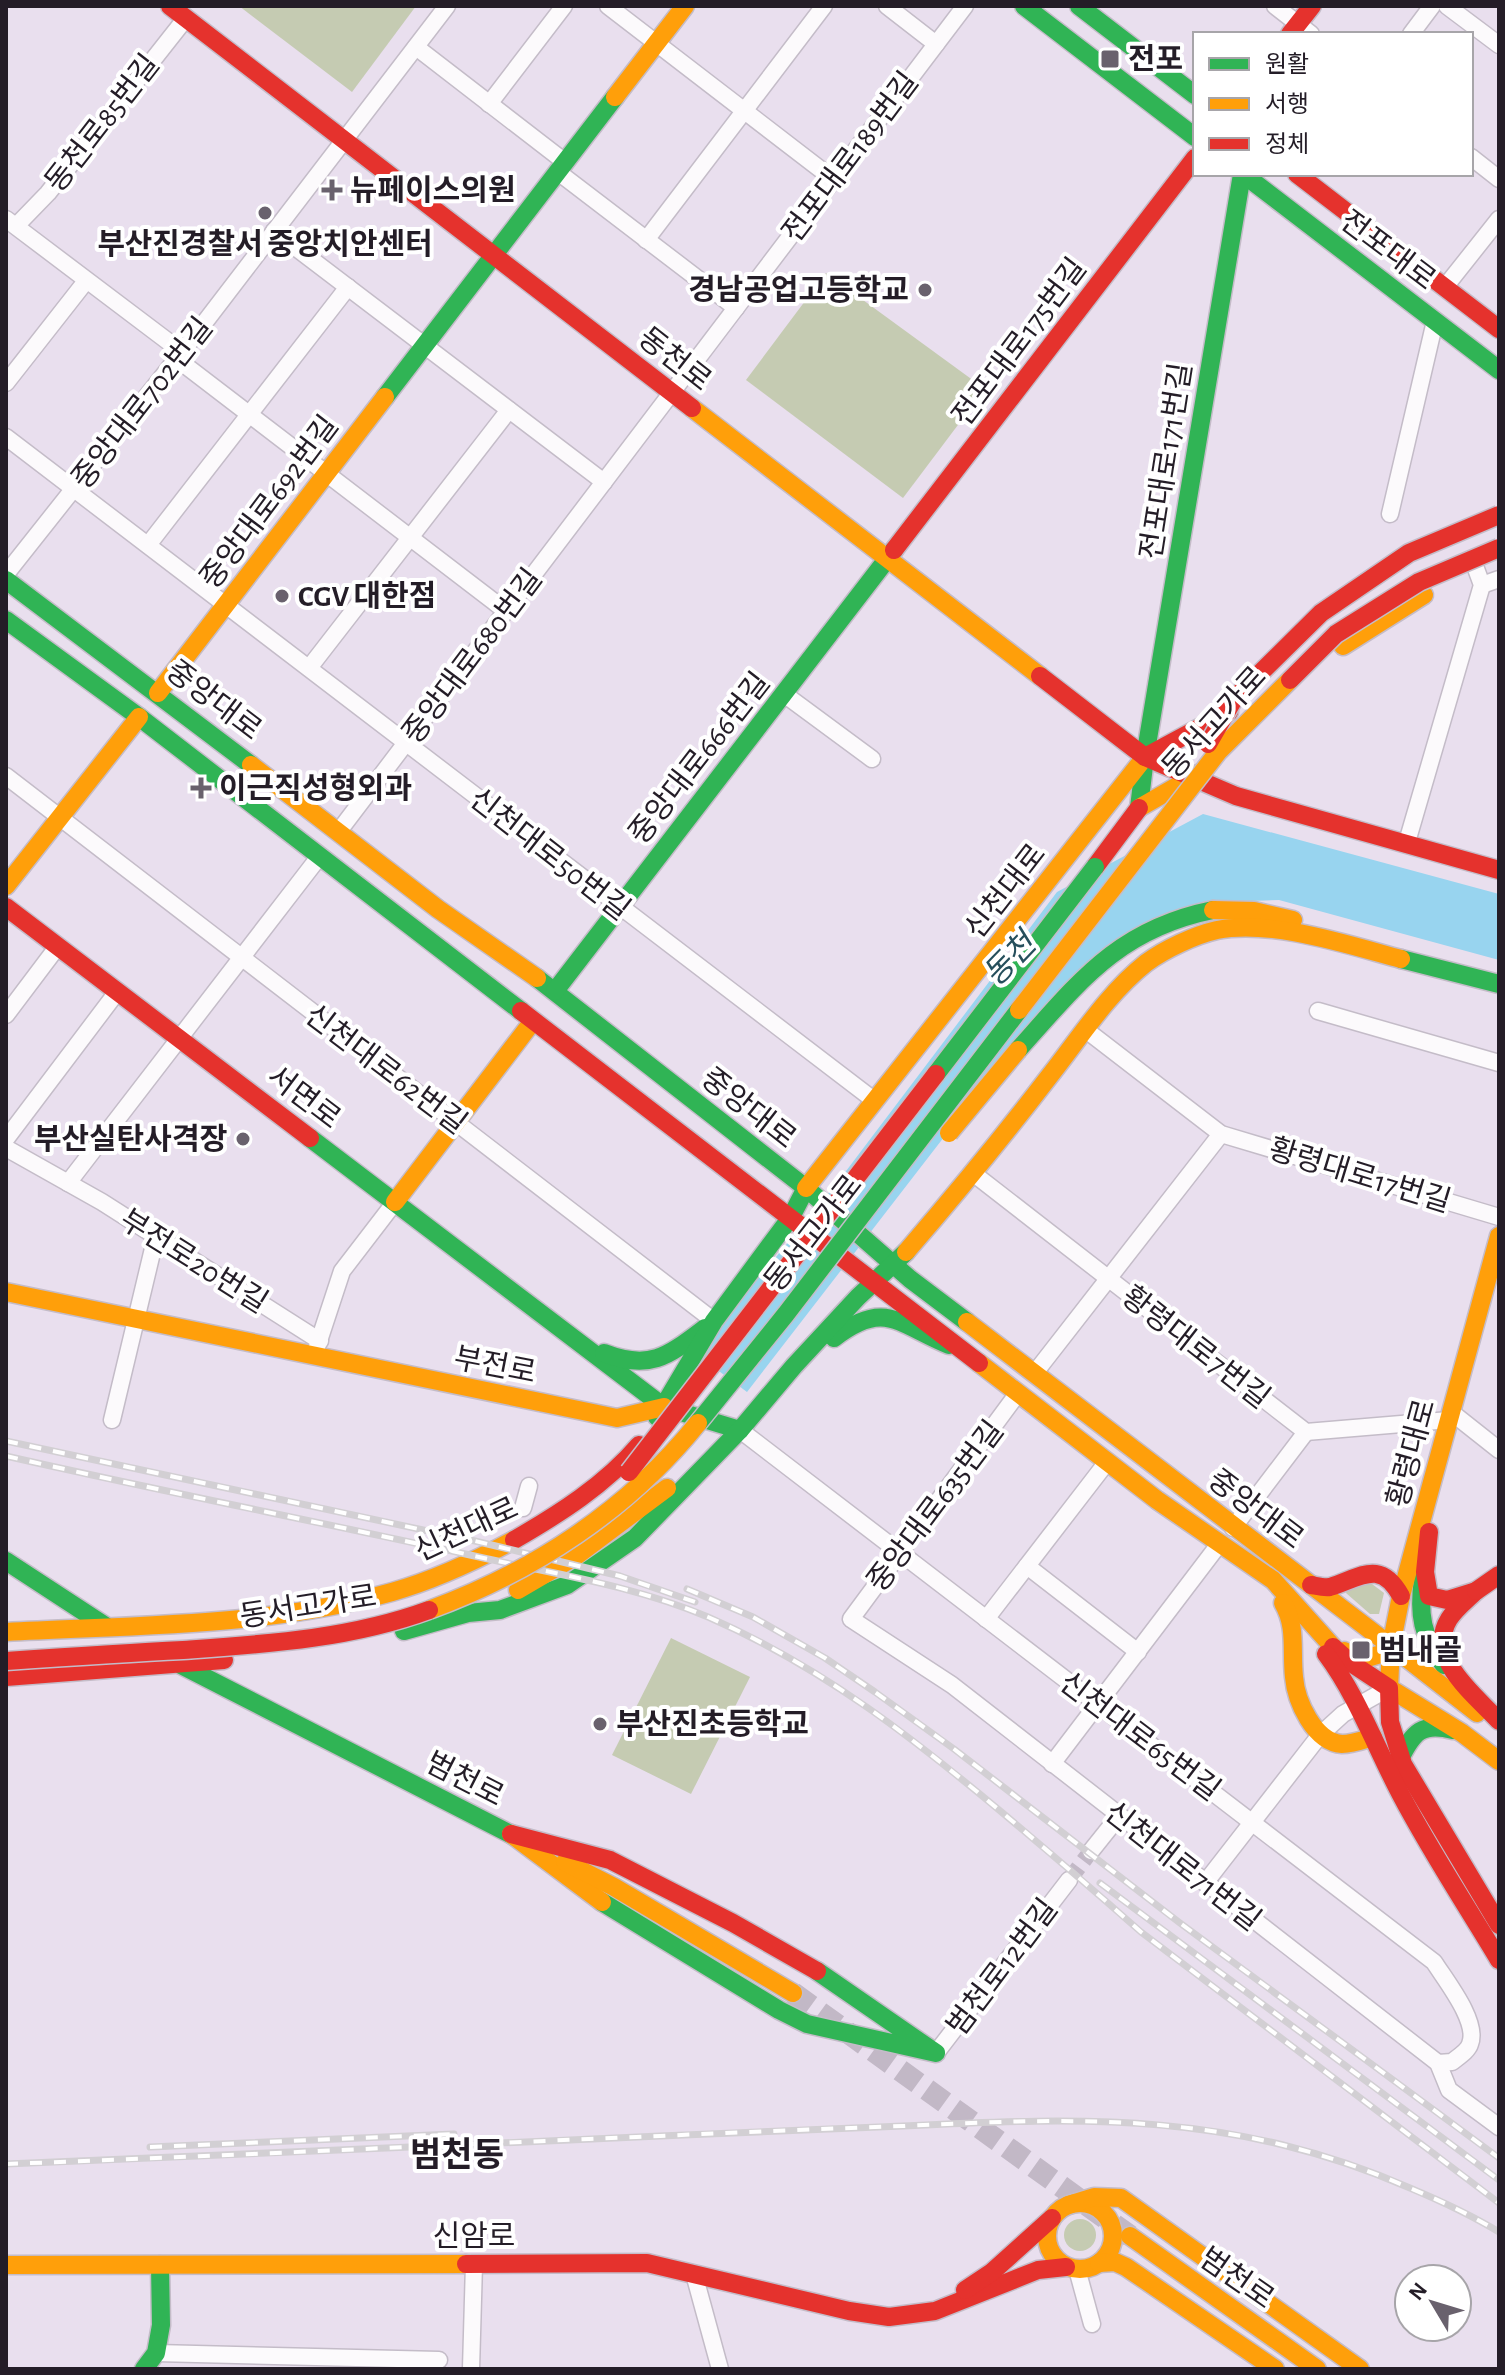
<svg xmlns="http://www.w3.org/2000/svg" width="1505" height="2375" viewBox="0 0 1505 2375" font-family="'Alegreya Sans','Noto Sans KR',sans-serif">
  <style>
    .green { fill: #c5cbb2 }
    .water { fill: #98d4ef }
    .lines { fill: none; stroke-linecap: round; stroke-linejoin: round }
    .street-tunnel { stroke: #c2b8c6; stroke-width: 16; stroke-dasharray: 16 8; stroke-linecap: butt }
    .secondary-tunnel { stroke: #c2b8c6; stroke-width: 22; stroke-dasharray: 22 11; stroke-linecap: butt }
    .street-casing { stroke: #c4bcc8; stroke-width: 19 }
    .fast-casing { stroke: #c4bcc8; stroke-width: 21 }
    .slow-casing { stroke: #c4bcc8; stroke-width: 21 }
    .jam-casing { stroke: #c4bcc8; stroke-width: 21 }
    .street { stroke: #fcfafc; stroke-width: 16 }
    .fast { stroke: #30b455; stroke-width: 18 }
    .slow { stroke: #ff9f0a; stroke-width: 18 }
    .jam { stroke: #e5322d; stroke-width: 18 }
    .rail-casing { stroke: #d2cfd3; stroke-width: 7 }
    .rail { stroke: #fff; stroke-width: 4; stroke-dasharray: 12; stroke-linecap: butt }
    .fast-bridge-casing { stroke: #c4bcc8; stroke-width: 21; stroke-linecap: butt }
    .slow-bridge-casing { stroke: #c4bcc8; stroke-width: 21; stroke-linecap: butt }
    .jam-bridge-casing { stroke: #c4bcc8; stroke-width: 21; stroke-linecap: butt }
    .fast-bridge { stroke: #30b455; stroke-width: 18 }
    .slow-bridge { stroke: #ff9f0a; stroke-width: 18 }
    .jam-bridge { stroke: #e5322d; stroke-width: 18 }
    .poi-dot { fill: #69616d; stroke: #fff; stroke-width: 3 }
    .labels { text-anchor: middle; stroke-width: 8; stroke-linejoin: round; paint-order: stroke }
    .poi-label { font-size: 30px; font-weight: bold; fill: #241d27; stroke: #fff; text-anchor: start }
    .street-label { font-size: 30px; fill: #241d27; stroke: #fff }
    .water-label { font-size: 32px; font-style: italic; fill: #264f5c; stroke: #fff }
    .quarter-label { font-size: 34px; font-weight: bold; fill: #241d27; stroke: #fff }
  </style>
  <rect width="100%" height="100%" fill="#e9dfee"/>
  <g class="green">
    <polygon points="239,6 416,6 352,92"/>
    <polygon points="826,273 985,389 903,498 746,380"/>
    <polygon points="1368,1581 1384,1593 1379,1614 1370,1614 1346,1593 1349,1586"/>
    <polygon points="671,1638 750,1677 691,1794 612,1755"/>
    <circle cx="1080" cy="2235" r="16"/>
  </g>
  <polygon class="water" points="1203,814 1499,894 1499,960 1279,900 1222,902 1179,911 1019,1040 747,1392 696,1354 837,1183 1057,892"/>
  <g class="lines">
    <polyline class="street-tunnel" points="1069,1880 1091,1851"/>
    <polyline class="secondary-tunnel" points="793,1993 1130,2236"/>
    <defs>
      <g id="street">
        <polyline points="608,6 833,179"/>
        <polyline points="887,6 936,44"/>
        <polyline points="1275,6 1311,34"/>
        <polyline points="1447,6 1499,45"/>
        <polyline points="1411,34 1432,6"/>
        <polyline points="416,47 565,162"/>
        <polyline points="489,104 564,6"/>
        <polyline points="1471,157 1499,179"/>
        <polyline points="558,172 736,308"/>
        <polyline points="6,219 182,352"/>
        <polyline points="16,226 48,193 186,18"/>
        <polyline points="274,231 604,482"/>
        <polyline points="646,240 824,6"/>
        <polyline points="1445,287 1499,219"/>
        <polyline points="177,359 506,611"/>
        <polyline points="6,383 86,281"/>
        <polyline points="6,437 875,1101"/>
        <polyline points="1390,514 1435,321"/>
        <polyline points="148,545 348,287"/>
        <polyline points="6,574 182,352 447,6"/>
        <polyline points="1482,585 1499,579"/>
        <polyline points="309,668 509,410"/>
        <polyline points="784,694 872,759"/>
        <polyline points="6,776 714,1321"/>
        <polyline points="339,831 965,6"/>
        <polyline points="1407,842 1482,585 1475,566"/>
        <polyline points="1318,1011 1499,1063"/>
        <polyline points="6,1015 58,946"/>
        <polyline points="1086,1030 1221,1134 1499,1217"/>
        <polyline points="6,1139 117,992"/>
        <polyline points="6,1148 102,1202 320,1341"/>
        <polyline points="974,1174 1306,1432 1449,1420"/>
        <polyline points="68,1183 319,857"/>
        <polyline points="316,1350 342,1271 395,1202"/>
        <polyline points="1034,1374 1221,1134"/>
        <polyline points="1018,1393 851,1619 952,1685 1438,2063 1449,2090 1499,2127"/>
        <polyline points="1451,1412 1499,1450"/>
        <polyline points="112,1420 156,1236"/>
        <path d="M 740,1430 L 1434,1962 C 1446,1981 1479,2022 1470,2044 C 1468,2051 1458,2057 1452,2062 L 1438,2063"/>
        <polyline points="523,1508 529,1486"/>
        <polyline points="1233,1528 1306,1432"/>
        <polyline points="1027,1566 1138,1652"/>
        <polyline points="986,1619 1107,1462"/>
        <polyline points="1052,1764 1220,1543"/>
        <polyline points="1091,1851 1119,1816"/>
        <polyline points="1205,1883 1320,1735 1343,1714 1389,1688"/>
        <polyline points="936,2053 1069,1880"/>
        <polyline points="1077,2269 1092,2324"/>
        <polyline points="694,2274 720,2369"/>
        <polyline points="156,2353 439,2360"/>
        <polyline points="471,2369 474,2264"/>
      </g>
      <g id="fast">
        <polyline points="1024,6 1195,137"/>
        <polyline points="1079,6 1195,95"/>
        <polyline points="1243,174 1499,370"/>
        <polyline points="385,397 615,97"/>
        <polyline points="6,580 251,765"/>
        <polyline points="6,620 139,717 521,1011"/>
        <polyline points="1139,808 1145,757 1242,174"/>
        <polyline points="1401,959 1499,984"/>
        <polyline points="537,978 806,1188 910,1279 967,1322"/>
        <polyline points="555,991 894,550"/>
        <path d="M 1018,1050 C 1079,982 1118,929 1213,910"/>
        <polyline points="310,1138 664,1407 740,1430"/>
        <path d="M 834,1338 C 885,1299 898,1324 949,1345"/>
        <path d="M 604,1353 C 650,1371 668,1356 705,1328"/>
        <polyline points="657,1417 714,1321 791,1217 806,1188"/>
        <polyline points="6,1561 107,1627"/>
        <path d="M 1423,1579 C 1418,1613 1422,1638 1444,1665"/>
        <polyline points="404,1631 468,1613 500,1610 567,1585 635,1538 740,1430 794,1366 858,1297 906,1252"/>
        <polyline points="181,1665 524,1841"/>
        <path d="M 1400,1759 C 1413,1732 1422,1722 1453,1730"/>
        <polyline points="602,1902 779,2010 807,2024 936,2053 817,1971"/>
        <polyline points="144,2369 156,2353 161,2325 160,2265"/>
      </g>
      <g id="slow">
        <polyline points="615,97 685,6"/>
        <polyline points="692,408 1040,676"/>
        <polyline points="1343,646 1424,595"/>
        <polyline points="158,693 385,397"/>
        <polyline points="251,765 438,909 537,978"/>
        <polyline points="1139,808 1198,774"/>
        <polyline points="6,886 139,717"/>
        <polyline points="1213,910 1254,911 1293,920"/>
        <polyline points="806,1188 1145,757"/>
        <polyline points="395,1202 533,1021"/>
        <polyline points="1499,1236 1401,1596 1391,1646 1389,1688 1462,1733 1499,1761"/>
        <path d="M 906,1252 C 955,1195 1002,1138 1048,1078 C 1079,1039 1107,994 1146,963 C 1165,949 1195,935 1217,930 C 1271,919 1349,945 1401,959"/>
        <polyline points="6,1292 617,1418 664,1407"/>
        <polyline points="967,1322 1391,1646 1384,1653 1361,1660 1344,1651"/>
        <polyline points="979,1363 1157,1500 1273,1580 1333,1647"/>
        <polyline points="518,1590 576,1556 667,1488"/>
        <path d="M 1283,1603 C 1297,1627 1291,1650 1294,1677 C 1296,1701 1314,1742 1342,1744 C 1353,1744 1363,1740 1373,1737"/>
        <path d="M 6,1632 C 134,1625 267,1627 392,1592 C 435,1580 475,1561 514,1540"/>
        <polyline points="1391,1646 1477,1713"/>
        <polyline points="511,1834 602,1902"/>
        <polyline points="565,1862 614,1887 793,1993"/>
        <circle cx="1080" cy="2236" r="33"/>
        <polyline points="1068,2205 1094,2197 1121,2198 1360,2369"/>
        <polyline points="1130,2236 1317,2369"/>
        <polyline points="1099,2263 1115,2262 1126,2267 1275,2369"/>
        <polyline points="6,2265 466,2264"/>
      </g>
      <g id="jam">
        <polyline points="170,6 692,408"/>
        <polyline points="1290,34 1312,6"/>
        <polyline points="1297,174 1499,329"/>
        <polyline points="894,550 1195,158"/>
        <polyline points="1040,676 1145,757 1236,796 1499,870"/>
        <polyline points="1145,757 1229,712"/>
        <polyline points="1095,867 1139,808"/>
        <polyline points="6,907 310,1138"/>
        <polyline points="521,1011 979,1363"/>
        <path d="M 1429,1532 L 1425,1572 L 1429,1596 L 1447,1600 L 1476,1591 C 1467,1600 1456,1608 1449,1619 C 1425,1658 1476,1696 1499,1721"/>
        <path d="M 514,1540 C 559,1514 605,1485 639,1445"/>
        <path d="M 1311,1585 C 1317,1586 1324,1588 1330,1587 C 1360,1578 1380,1558 1401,1596"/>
        <polyline points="1476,1591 1499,1575"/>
        <polyline points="1333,1647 1351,1663 1389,1688 1390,1722 1403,1764 1499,1925"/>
        <path d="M 1326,1654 C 1358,1697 1376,1748 1401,1795 C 1431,1852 1466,1905 1499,1960"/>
        <polyline points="6,1677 224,1660"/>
        <polyline points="511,1834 610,1860 733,1923 817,1971"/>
        <polyline points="466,2264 647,2263 849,2311 889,2317 935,2311 1038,2270 1066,2267"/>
        <polyline points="965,2290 992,2272 1052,2218"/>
      </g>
    </defs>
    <use href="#street" class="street-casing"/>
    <use href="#fast" class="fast-casing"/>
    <use href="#slow" class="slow-casing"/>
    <use href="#jam" class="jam-casing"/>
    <use href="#street" class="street"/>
    <use href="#fast" class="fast"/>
    <use href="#slow" class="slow"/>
    <use href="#jam" class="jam"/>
    <defs>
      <g id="rail">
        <polyline points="6,1441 475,1541 620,1576 695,1602"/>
        <path d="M 6,1456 C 160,1491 315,1521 470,1555 C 549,1573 633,1585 708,1617 C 823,1667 916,1740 1011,1820 C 1055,1857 1098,1894 1141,1932 L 1499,2203"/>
        <polyline points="687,1589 753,1617 825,1658 875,1692 954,1749 1180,1923 1499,2158"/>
        <polyline points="1100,1883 1499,2180"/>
        <polyline points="150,2147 454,2134"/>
        <path d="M 6,2164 C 224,2156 442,2145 660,2136 C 741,2132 822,2129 903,2126 C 1089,2117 1235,2112 1410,2188 C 1441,2201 1471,2215 1499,2232"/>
      </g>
    </defs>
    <use href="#rail" class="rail-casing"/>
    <use href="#rail" class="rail"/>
    <defs>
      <g id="fast-bridge">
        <polyline points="936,1074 1095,867"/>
        <polyline points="698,1423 786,1314 1019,1010"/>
      </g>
      <g id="slow-bridge">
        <polyline points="1019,1010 1218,752 1290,680"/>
        <polyline points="949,1133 1018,1050"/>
        <path d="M 429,1610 C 533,1572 628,1510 698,1423"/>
      </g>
      <g id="jam-bridge">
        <polyline points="1290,680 1336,634 1419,582 1499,548"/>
        <polyline points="1208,744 1234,699 1321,613 1409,553 1499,515"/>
        <polyline points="629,1472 936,1074"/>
        <path d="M 6,1661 C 65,1657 124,1653 183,1650 C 266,1644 350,1639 429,1610"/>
      </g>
    </defs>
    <use href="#fast-bridge" class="fast-bridge-casing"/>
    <use href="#slow-bridge" class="slow-bridge-casing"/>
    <use href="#jam-bridge" class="jam-bridge-casing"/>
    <use href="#fast-bridge" class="fast-bridge"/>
    <use href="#slow-bridge" class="slow-bridge"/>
    <use href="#jam-bridge" class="jam-bridge"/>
  </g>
  <g class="poi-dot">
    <rect x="1100" y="49" width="20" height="20" rx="4"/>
    <path d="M328 178h8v8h8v8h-8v8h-8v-8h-8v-8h8z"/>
    <circle cx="265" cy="213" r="8"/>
    <circle cx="925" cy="290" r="8"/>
    <circle cx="282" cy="596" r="8"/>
    <path d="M197 776h8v8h8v8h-8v8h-8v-8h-8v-8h8z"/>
    <circle cx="243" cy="1139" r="8"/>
    <rect x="1351" y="1640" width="20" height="20" rx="4"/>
    <circle cx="600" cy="1724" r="8"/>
  </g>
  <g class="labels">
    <g class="poi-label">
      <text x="1128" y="69">전포</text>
      <text x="350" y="200">뉴페이스의원</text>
      <text x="265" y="254" text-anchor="middle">부산진경찰서 중앙치안센터</text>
      <text x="909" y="300" text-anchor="end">경남공업고등학교</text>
      <text x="298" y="606">CGV 대한점</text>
      <text x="219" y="798">이근직성형외과</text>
      <text x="227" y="1149" text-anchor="end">부산실탄사격장</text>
      <text x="1379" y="1660">범내골</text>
      <text x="616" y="1734">부산진초등학교</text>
    </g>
    <g class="street-label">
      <text transform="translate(102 123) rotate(-52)" y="10">동천로85번길</text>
      <text transform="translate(850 157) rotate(-53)" y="10">전포대로189번길</text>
      <text transform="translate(1388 250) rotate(37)" y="10">전포대로</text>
      <text transform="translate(1019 342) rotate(-53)" y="10">전포대로175번길</text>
      <text transform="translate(675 359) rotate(38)" y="10">동천로</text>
      <text transform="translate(142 403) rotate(-52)" y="10">중앙대로702번길</text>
      <text transform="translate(1166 461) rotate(-81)" y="10">전포대로171번길</text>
      <text transform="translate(269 502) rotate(-53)" y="10">중앙대로692번길</text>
      <text transform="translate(472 656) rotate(-53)" y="10">중앙대로680번길</text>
      <text transform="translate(214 700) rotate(37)" y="10">중앙대로</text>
      <text transform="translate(1214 722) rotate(-48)" y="10">동서고가로</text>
      <text transform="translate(699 758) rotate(-52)" y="10">중앙대로666번길</text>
      <text transform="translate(550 854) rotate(38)" y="10">신천대로50번길</text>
      <text transform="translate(1005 891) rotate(-52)" y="10">신천대로</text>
      <text transform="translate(386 1069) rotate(37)" y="10">신천대로62번길</text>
      <text transform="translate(304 1097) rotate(37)" y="10">서면로</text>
      <text transform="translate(749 1108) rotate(38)" y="10">중앙대로</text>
      <text transform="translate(1360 1175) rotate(17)" y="10">황령대로17번길</text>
      <text transform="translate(813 1233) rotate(-52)" y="10">동서고가로</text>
      <text transform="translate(194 1261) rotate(32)" y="10">부전로20번길</text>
      <text transform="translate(1196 1347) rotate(38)" y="10">황령대로7번길</text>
      <text transform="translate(495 1365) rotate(11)" y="10">부전로</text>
      <text transform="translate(1411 1453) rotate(-75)" y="10">황령대로</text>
      <text transform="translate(935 1506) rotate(-53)" y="10">중앙대로635번길</text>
      <text transform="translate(1256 1509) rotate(37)" y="10">중앙대로</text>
      <text transform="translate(466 1529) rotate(-25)" y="10">신천대로</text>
      <text transform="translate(308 1606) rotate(-9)" y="10">동서고가로</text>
      <text transform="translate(1140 1736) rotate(37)" y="10">신천대로65번길</text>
      <text transform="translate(465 1779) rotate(27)" y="10">범천로</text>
      <text transform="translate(1183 1866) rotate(38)" y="10">신천대로71번길</text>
      <text transform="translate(1002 1967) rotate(-53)" y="10">범천로12번길</text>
      <text x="474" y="2246">신암로</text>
      <text transform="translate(1237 2278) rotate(35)" y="10">범천로</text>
    </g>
    <g class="water-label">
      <text transform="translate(1009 959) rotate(-46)" y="11">동천</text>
    </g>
    <g class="quarter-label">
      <text x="457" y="2166">범천동</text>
    </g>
  </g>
  <rect width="1505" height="2375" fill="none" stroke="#241d27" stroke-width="16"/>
  <rect x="1193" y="32" width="280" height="144" fill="#ffffff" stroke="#a7a5a9" stroke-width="2"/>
  <rect x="1209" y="58" width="40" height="12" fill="#30b455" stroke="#a7a5a9" stroke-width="2"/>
  <text x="1265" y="72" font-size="24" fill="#241d27">원활</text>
  <rect x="1209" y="98" width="40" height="12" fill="#ff9f0a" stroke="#a7a5a9" stroke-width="2"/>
  <text x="1265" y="112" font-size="24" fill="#241d27">서행</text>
  <rect x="1209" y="138" width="40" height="12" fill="#e5322d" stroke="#a7a5a9" stroke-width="2"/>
  <text x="1265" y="152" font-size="24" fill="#241d27">정체</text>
  <g transform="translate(1433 2303) rotate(308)"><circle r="38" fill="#ffffff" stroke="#a7a5a9" stroke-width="2"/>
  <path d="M0-6L14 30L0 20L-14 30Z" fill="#69616d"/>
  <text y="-12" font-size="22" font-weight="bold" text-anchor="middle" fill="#241d27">N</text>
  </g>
</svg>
